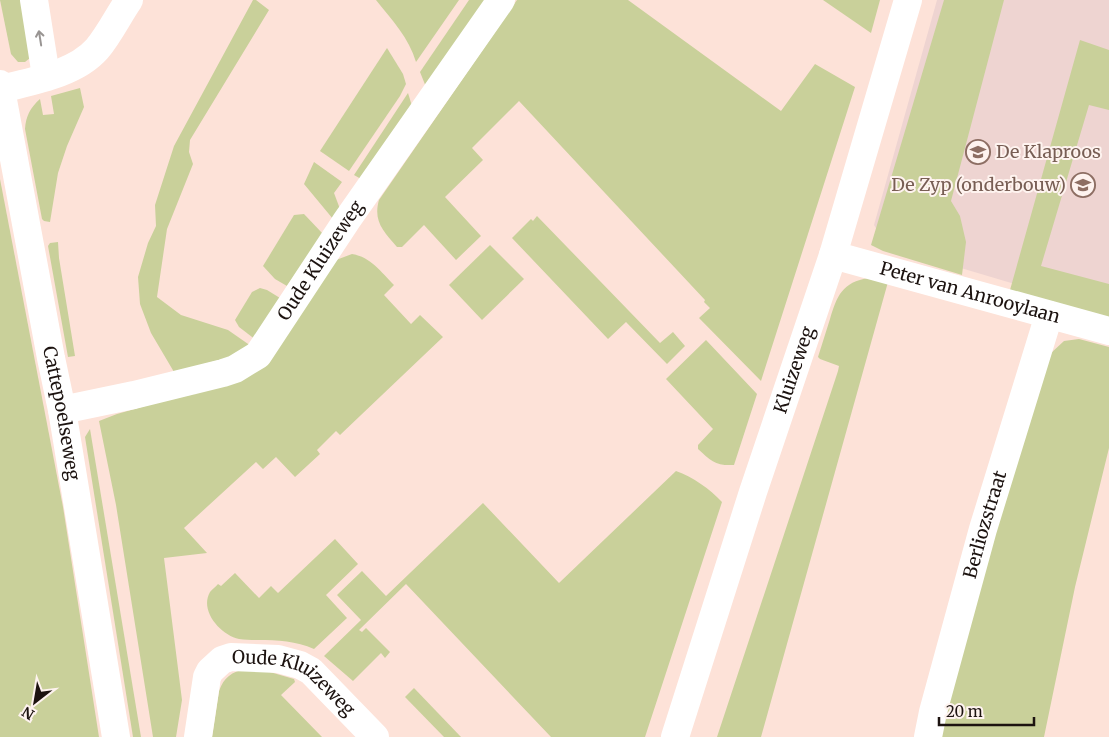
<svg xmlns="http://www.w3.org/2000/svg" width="1109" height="737" viewBox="0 0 1109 737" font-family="Merriweather,serif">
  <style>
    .education { fill: #eed4d1 }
    .green { fill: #c9d09a }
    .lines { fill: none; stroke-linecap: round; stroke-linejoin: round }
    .minor { stroke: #fff; stroke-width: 28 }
    .oneway { stroke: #999593 }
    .labels { text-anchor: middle; stroke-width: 4; stroke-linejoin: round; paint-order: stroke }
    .education-label { font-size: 18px; fill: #785e54; stroke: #fef3ef; text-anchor: start }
    .street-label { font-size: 18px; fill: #1c1310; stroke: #fef3ef }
  </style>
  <rect width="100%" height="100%" fill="#fde2d8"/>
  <g class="education">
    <polygon points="937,0 1109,0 1109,80 1087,74 1021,286 887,246 874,225"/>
    <polygon points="1089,79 1109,85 1109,304 1026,286"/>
  </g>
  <g class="green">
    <polygon points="0,0 22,0 30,58 25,62 18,62 11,54"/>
    <polygon points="253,0 256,0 269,10 190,140 189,152 193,164 167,229 157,297 181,315 228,330 251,346 242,354 174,372 151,333 140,304 138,277 148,243 156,226 155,205 174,146"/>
    <path d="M 376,0 L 459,0 L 416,62 C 409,38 392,20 376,0 Z"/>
    <polygon points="469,0 487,0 426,87 420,72"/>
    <path d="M 517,0 L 628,0 L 781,111 L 815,64 L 855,87 L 761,381 L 699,318 L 710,308 L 704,302 L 705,300 L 519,101 L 472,148 L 483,160 L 445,197 L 481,236 L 456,260 L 424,225 L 402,247 L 397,247 C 383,231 373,221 379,200 Z"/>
    <polygon points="823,0 880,0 871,33"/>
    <polygon points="944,0 1004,0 951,201 960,216 966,242 962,275 883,251 871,245"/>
    <polygon points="1080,40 1109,50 1109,110 1089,105 1041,266 1109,284 1109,318 1010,290"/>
    <polygon points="387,48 403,74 406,84 400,96 349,171 320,151"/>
    <path d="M 80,88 L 84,107 L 67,146 L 58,173 L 50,222 L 44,221 L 42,219 L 25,129 C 26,116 30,108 40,99 L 43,115 L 54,114 L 51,96 Z"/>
    <polygon points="408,93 412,106 361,179 354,175"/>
    <polygon points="314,162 342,182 334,193 340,209 333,219 304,184"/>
    <polygon points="0,179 63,507 99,737 0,737"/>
    <polygon points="304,214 323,234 287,286 275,279 263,266 294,215"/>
    <polygon points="537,216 660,343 673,332 685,346 667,364 626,322 608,339 512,238 531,219 533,221"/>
    <polygon points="58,242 59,258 75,356 68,357 48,246 50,243"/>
    <polygon points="490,245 524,279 482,320 449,285"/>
    <path d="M 352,254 C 371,257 381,272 394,285 L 384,295 L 411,324 L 420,315 L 443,337 L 340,435 L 336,431 L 317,450 L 320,454 L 295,477 L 276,457 L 263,469 L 256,462 L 184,528 L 207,553 L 164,558 L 182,700 L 176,737 L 153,737 L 116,505 L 99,421 L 117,414 L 226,383 L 270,361 L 336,260 Z"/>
    <path d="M 869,278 L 888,282 L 761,737 L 717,737 L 838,371 L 839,366 L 820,359 L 818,357 C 822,344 826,332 830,319 C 837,296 842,282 869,278 Z"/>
    <polygon points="260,288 267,290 280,298 256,340 239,327 235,320 252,292"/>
    <polygon points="1079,339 1109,347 1109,448 1075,587 1044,737 940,737 994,534 1051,353 1064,341"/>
    <path d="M 706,340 L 757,394 L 734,465 C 716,466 711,461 698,449 L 698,445 L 713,429 L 666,379 Z"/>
    <polygon points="90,429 141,737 133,737 85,437"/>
    <path d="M 676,471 C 693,477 710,489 722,502 L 645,737 L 551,737 L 406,584 L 359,630 L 362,632 L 366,628 L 390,652 L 385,658 L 381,653 L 353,681 L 324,656 L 361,620 L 337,595 L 362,571 L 386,596 L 483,503 L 559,583 Z"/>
    <path d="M 335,539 L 358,564 L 326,595 L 347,618 L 314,649 C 296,641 278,640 258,640 C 252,640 245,640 239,639 C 221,635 199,611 210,592 C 212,589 216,587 218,584 L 221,586 L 235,573 L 259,598 L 271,586 L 278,593 Z"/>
    <path d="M 245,669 L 263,670 L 294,679 L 295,682 L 281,695 L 322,737 L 212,737 L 219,691 C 224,677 232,672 245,669 Z"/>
    <polygon points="414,688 461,737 444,737 405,697"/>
  </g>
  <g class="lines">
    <g class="minor">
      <polyline points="34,0 46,76"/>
      <path id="s1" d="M 0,84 L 51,358 L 62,410 L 116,737"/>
      <path d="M 1,89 C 32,81 75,74 97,49 C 109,35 118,16 129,0"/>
      <path id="s2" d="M 833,255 L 1109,331"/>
      <path id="s3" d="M 62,410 L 134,395 L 223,373 L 235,369 L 258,355 L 347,220 L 501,0"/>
      <path id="s4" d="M 198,737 L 207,677 L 210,671 L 222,660 L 231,657 L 278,659 L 300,665 L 311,671 L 375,737"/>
      <path id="s5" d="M 675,737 L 753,492 L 833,255 L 908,0"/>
      <path id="s6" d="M 928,737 L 933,712 L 983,529 L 1049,315"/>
    </g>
  </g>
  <defs><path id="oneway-shaft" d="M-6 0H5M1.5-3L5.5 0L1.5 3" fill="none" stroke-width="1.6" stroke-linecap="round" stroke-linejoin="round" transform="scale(1.25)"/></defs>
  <use class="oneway" href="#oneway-shaft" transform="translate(40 38) rotate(-99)"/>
  <defs>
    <symbol id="school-ring" viewBox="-11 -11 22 22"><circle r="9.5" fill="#fef3ef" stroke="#8d6e63" stroke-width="1.5"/><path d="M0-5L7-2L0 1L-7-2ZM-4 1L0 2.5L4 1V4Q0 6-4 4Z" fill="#8d6e63"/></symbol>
  </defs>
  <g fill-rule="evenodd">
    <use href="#school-ring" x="964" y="138" width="28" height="28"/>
    <use href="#school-ring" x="1069" y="171" width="28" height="28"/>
  </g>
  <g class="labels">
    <g class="education-label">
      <text x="996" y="158">De Klaproos</text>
      <text x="1066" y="191" text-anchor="end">De Zyp (onderbouw)</text>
    </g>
    <g class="street-label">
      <text dy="6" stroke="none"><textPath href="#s3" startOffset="318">Oude Kluizeweg</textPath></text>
      <text dy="6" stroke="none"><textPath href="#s2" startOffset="142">Peter van Anrooylaan</textPath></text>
      <text dy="6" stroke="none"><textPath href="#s5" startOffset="386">Kluizeweg</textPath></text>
      <text dy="6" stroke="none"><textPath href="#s1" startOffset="335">Cattepoelseweg</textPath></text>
      <text dy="6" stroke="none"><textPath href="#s6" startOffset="220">Berliozstraat</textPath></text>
      <text dy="6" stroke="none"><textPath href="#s4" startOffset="164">Oude Kluizeweg</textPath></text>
    </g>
  </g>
  <g transform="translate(35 702) rotate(211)" stroke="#fef3ef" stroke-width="4" paint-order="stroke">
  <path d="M0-4L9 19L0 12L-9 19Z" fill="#1c1310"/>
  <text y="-8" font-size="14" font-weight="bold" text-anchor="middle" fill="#1c1310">N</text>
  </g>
  <path d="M939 717v8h95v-8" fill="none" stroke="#1c1310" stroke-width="2.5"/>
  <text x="946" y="717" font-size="15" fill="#1c1310" stroke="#fef3ef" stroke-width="4" paint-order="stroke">20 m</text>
</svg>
